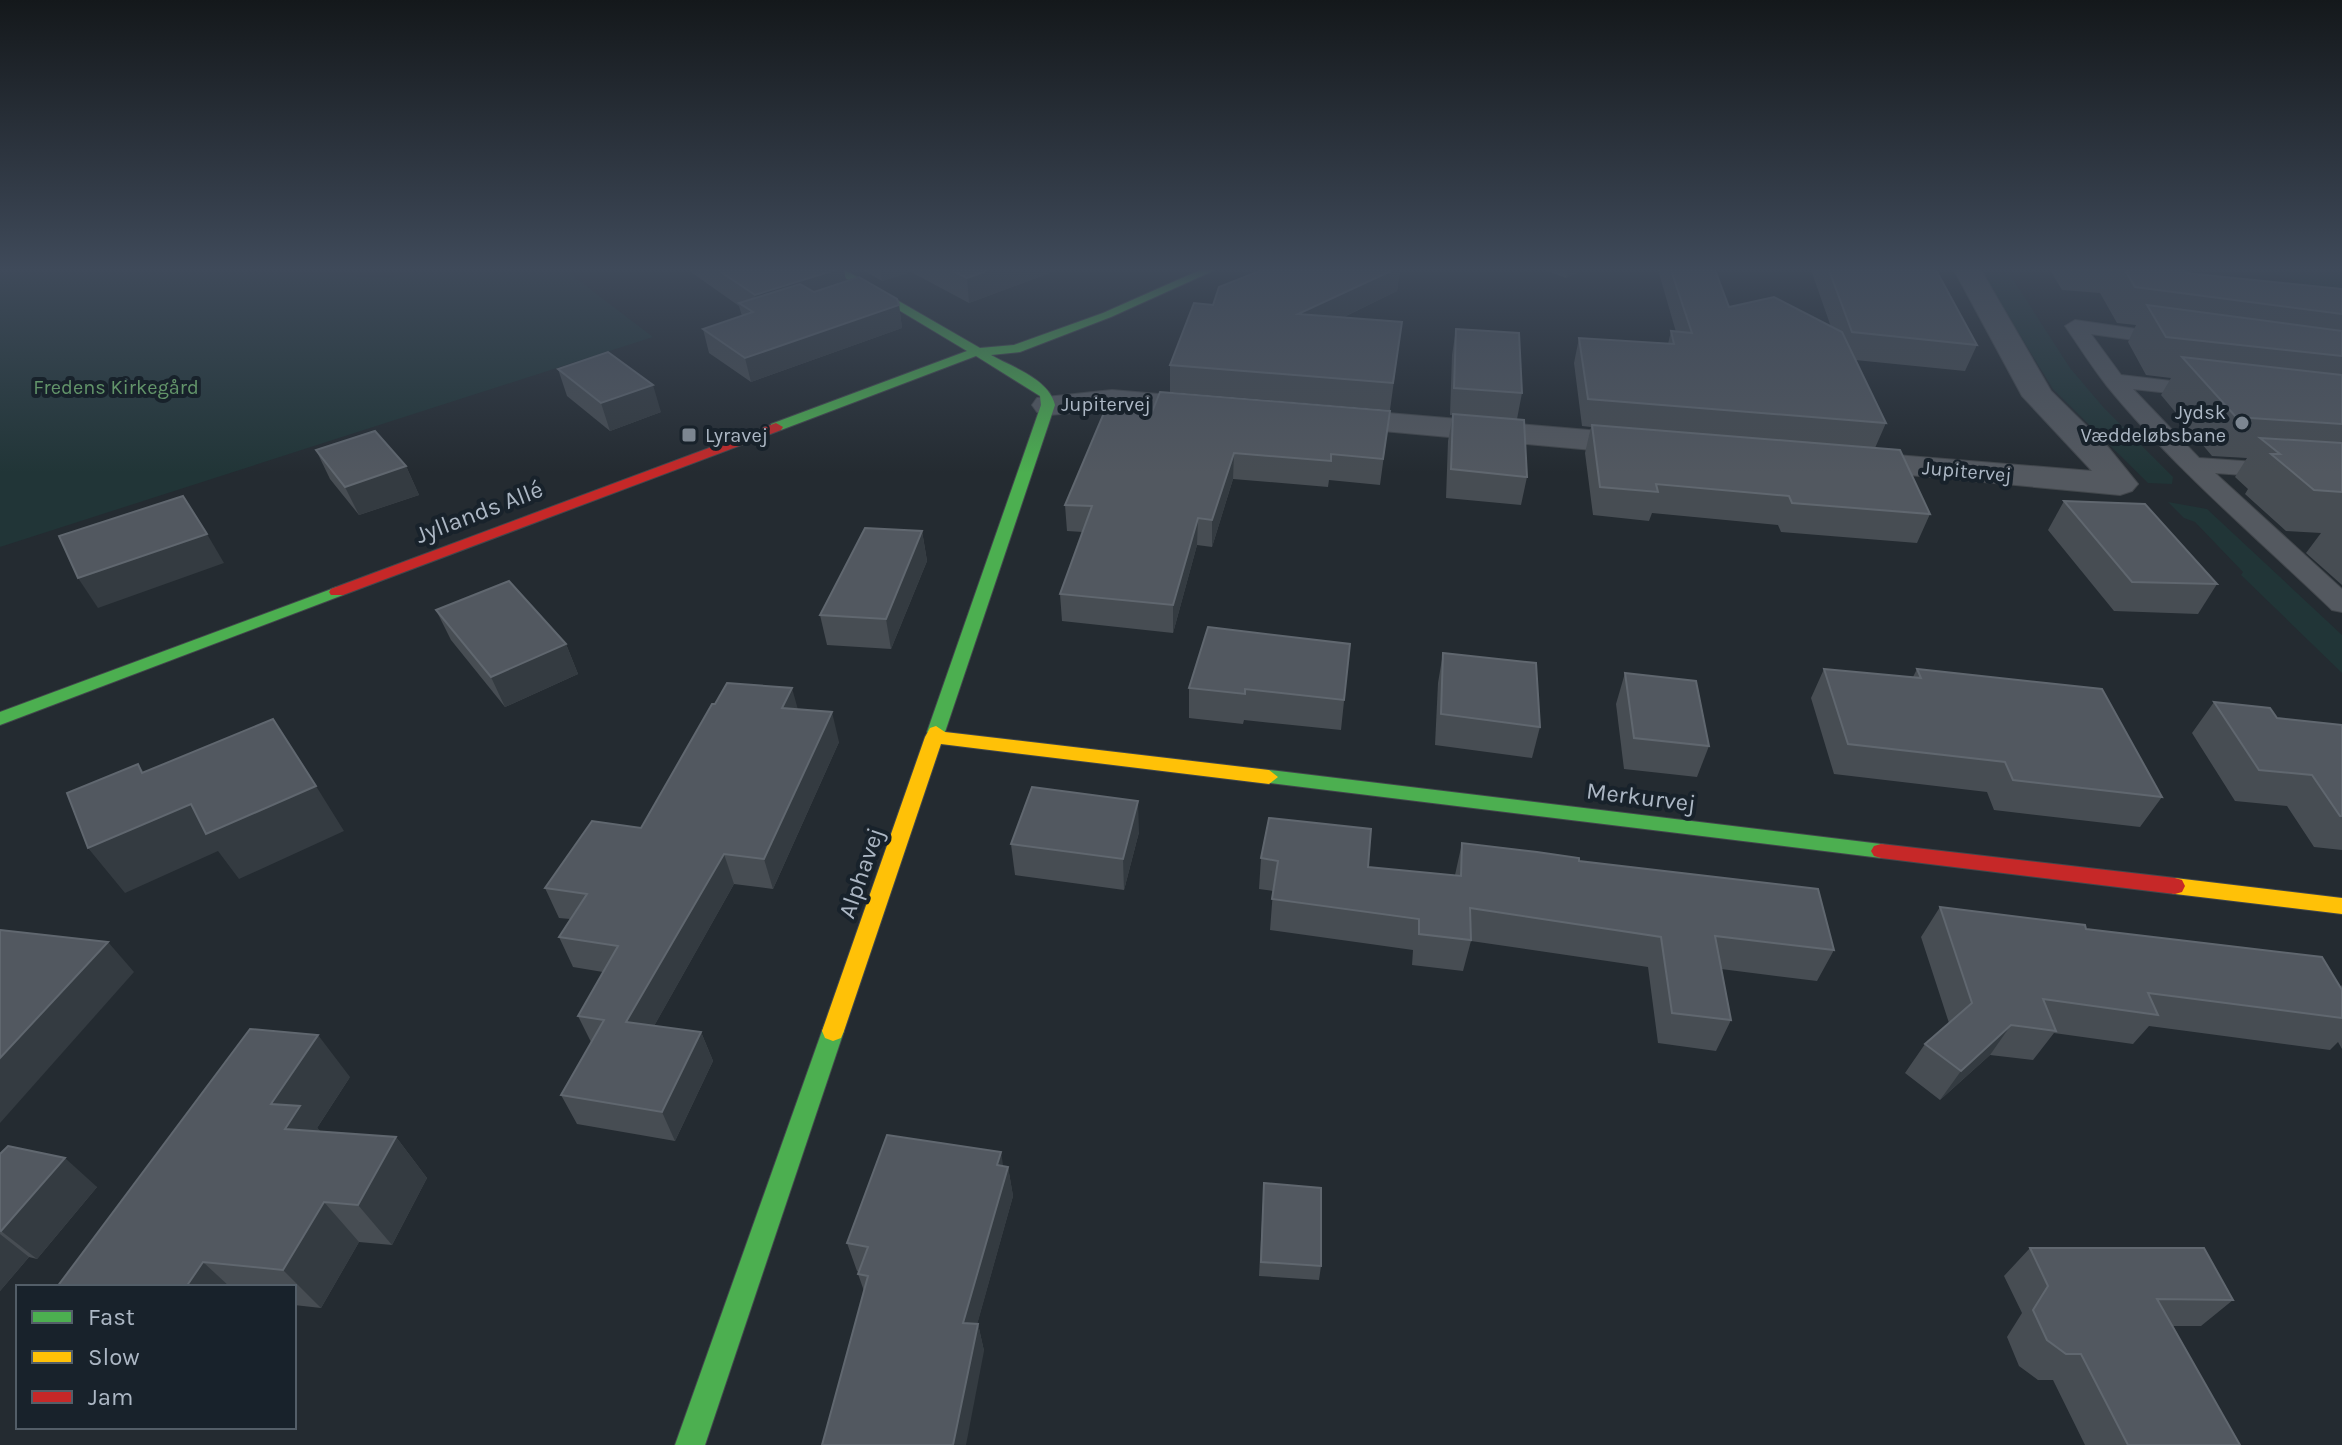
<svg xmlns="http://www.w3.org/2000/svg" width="2342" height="1445" viewBox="0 0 2342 1445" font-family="Karla,sans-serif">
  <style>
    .green { fill: #213537 }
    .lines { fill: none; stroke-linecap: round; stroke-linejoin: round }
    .lane-casing { stroke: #42474c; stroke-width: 2 }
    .street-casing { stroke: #42474c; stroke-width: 2 }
    .fast-casing { stroke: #42474c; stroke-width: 2 }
    .slow-casing { stroke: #42474c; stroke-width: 2 }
    .jam-casing { stroke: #42474c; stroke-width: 2 }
    .lane { fill: #545960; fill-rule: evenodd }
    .street { fill: #545960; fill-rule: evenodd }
    .fast { fill: #4caf50; fill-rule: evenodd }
    .slow { fill: #ffc107; fill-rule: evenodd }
    .jam { fill: #c62828; fill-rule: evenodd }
    .wall { fill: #474d53 }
    .shaded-wall { fill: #343b41 }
    .building { fill: #525860; stroke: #60676f; stroke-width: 2 }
    .poi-dot { fill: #7c8691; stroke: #18222b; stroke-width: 3 }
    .labels { text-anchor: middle; stroke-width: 8; stroke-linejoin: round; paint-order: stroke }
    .far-park-label { font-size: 20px; fill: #63956a; stroke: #18222b }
    .far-street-label { font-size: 20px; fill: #acb7c4; stroke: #18222b }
    .far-poi-label { font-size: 20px; fill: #acb7c4; stroke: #18222b; text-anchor: end }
    .street-label { font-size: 24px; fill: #acb7c4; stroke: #18222b }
  </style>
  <rect width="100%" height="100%" fill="#242b31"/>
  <g class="green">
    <polygon points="0,270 215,270 389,278 423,270 565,270 653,337 0,547"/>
    <polygon points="1980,270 2007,270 2070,368 2104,408 2173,477 2172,484 2148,483 2053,389"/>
    <polygon points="2263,270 2342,270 2342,318 2299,281"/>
    <polygon points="2168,502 2207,509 2342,635 2342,673 2241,575 2243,572 2195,522 2184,518"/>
  </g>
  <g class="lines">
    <defs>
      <path id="lane" d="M 2075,320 L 2177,335 L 2180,339 L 2170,345 L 2091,334 L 2121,375 L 2213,386 L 2216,391 L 2213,396 L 2205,397 L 2133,389 L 2199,458 L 2342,468 L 2342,482 L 2215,473 L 2342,589 L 2342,612 L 2332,610 C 2256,537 2174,468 2107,386 C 2092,367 2079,346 2065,326 Z"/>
      <g id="street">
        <polygon points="1954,270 1981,270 2051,391 2108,447 2138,484 2132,491 2120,495 1835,468 1830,461 1835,454 1847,451 2092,471 2022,396"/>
        <polygon points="1112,390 1217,399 1228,402 1233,409 1228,416 1217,419 1112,410 1048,415 1037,412 1032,405 1037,398"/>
        <polygon points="1329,408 1647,435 1659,438 1664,445 1659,452 1647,455 1317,425 1313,418 1317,411"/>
      </g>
      <g id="fast">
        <path d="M 832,270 L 845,270 L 980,348 L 1014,345 L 1103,313 L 1200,270 L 1215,270 L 1111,317 L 1020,352 L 991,355 C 1012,367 1049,379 1055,405 L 945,732 L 936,738 L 927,732 L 1041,405 L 1040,396 L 976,356 L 781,430 L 771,430 L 771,424 L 967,351 Z"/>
        <polygon points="337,587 343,589 345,592 343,595 0,725 0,712"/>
        <polygon points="1269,770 1881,844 1888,846 1891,851 1888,856 1881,858 1262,782 1260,777 1262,772"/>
        <polygon points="833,1021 841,1024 844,1031 705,1445 675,1445 822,1031 825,1024"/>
      </g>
      <g id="slow">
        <polygon points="936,726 945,732 1269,770 1278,777 1269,784 941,744 844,1031 841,1038 833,1041 825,1038 822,1031 925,737 930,728"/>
        <polygon points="2175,878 2342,898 2342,914 2175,894 2168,892 2165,886 2168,880"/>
      </g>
      <g id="jam">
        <polygon points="776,423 783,427 781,430 343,595 331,595 329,592 331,589"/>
        <polygon points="1881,844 2175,878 2182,880 2185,886 2182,892 2175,894 1881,858 1874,856 1871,851 1874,846"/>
      </g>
    </defs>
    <use href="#lane" class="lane-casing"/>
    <use href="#street" class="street-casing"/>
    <use href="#fast" class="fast-casing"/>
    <use href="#slow" class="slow-casing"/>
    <use href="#jam" class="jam-casing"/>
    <use href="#lane" class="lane"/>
    <use href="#street" class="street"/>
    <use href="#fast" class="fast"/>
    <use href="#slow" class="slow"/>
    <use href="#jam" class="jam"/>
  </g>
  <g class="wall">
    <polygon points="688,270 844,270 846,281 899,305 902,328 751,382 709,353 703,329 742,316 739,306"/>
    <polygon points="863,270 1058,270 969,303 911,272 882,281"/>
    <polygon points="1262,270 1400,270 1397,291 1342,318 1402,322 1390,410 1170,392 1170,365 1213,305"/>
    <polygon points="1545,270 1583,270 1566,278"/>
    <polygon points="1658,270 1715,270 1729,307 1831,327 1811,270 1936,270 1977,345 1965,371 1855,360 1886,423 1875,448 1930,514 1917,543 1781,532 1778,525 1652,513 1649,521 1593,515 1585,453 1591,427 1582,426 1574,363 1579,338 1668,344 1671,331 1676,332"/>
    <polygon points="2050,270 2184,270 2186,273 2342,289 2342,585 2306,553 2321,533 2286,531 2245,494 2248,489 2235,477 2247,458 2212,456 2161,395 2171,378 2146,375 2128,342 2136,325 2117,323 2100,293 2062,290"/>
    <polygon points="1456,329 1522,393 1517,419 1527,477 1521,505 1446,498 1448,441 1453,415 1450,415 1452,355"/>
    <polygon points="558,369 661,412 610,431 567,396"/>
    <polygon points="1390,411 1380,485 1329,480 1328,487 1233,479 1212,547 1197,545 1173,633 1062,621 1060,594 1083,532 1067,531 1065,505 1152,412"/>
    <polygon points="316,450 406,466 419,495 359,515 330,479"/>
    <polygon points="2064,501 2217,584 2198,614 2114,611 2048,530"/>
    <polygon points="922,531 927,561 891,649 827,645 820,615"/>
    <polygon points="436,610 566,644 578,674 505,707 451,640"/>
    <polygon points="1350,644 1341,730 1244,720 1243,724 1189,718 1189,688"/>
    <polygon points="1443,653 1540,727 1532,758 1435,745 1438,683"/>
    <polygon points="1824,669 1913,677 1917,669 2162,797 2140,827 1994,810 1987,792 1834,774 1811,698"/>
    <polygon points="1625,673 1709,746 1697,777 1624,769 1616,704"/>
    <polygon points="2214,702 2277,718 2342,725 2342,850 2314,847 2287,806 2235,801 2192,733"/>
    <polygon points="798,709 839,742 773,889 734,884 654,1026 701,1032 713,1061 675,1141 577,1124 561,1095 591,1042 578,1016 603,972 573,967 559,937 570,919 559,918 545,888 641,828"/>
    <polygon points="1139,832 1124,890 1015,875 1011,844"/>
    <polygon points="1462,843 1579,861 1834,950 1817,981 1721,969 1731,1020 1716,1051 1658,1043 1648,967 1471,941 1463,971 1412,965 1413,950 1270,930 1273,891 1259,889 1261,858 1455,875"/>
    <polygon points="1940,907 2086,929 2340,987 2342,985 2342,1049 2338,1042 2330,1050 2149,1026 2133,1044 2054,1033 2033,1060 1990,1055 1940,1100 1905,1073 1925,1044 1949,1023 1921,937"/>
    <polygon points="350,1077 317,1128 320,1131 396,1137 427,1178 392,1245 359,1242 321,1308 294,1305 294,1287 57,1287"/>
    <polygon points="0,1154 97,1187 37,1259 29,1257 0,1291"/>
    <polygon points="1003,1166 1008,1167 1013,1196 977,1324 978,1324 984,1351 864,1291 858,1274 859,1272 857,1271 847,1243"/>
    <polygon points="1264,1183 1321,1266 1319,1280 1259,1276"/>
    <polygon points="2030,1248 2233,1300 2201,1326 2173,1326 2240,1445 2085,1445 2053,1380 2038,1380 2019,1366 2007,1337 2022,1313 2004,1276"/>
  </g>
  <g class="shaded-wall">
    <polygon points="835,270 844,270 848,292 761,320 755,295"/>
    <polygon points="880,270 910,270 911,272 882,281"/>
    <polygon points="989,270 1058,270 969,303 967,278"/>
    <polygon points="1393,270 1400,270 1397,291 1296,340 1298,314"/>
    <polygon points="1568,270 1583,270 1566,278"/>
    <polygon points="899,305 902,328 751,382 745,358"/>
    <polygon points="653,385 661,412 610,431 601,403"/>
    <polygon points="1234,453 1233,479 1212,547 1212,520"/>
    <polygon points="406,466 419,495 359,515 345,487"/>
    <polygon points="1198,518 1197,545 1173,633 1173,605"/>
    <polygon points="922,531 927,561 891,649 886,619"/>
    <polygon points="207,534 224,563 98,608 78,578"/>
    <polygon points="566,644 578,674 505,707 491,677"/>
    <polygon points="792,688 800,717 782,708"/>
    <polygon points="832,712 839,742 773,889 764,859"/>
    <polygon points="138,764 171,809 191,804 316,786 344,831 239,879 218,851 125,893 88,848 142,773"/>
    <polygon points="1138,801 1139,832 1124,890 1123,859"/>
    <polygon points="724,854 734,884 640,1051 626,1022"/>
    <polygon points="108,942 134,972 0,1123 0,1058"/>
    <polygon points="2011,1025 1990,1055 1940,1100 1961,1071"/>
    <polygon points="701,1032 713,1061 675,1141 662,1112"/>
    <polygon points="318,1035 350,1077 317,1128 334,1148 285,1129 271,1104"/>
    <polygon points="396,1137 427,1178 392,1245 358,1205"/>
    <polygon points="1001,1152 1005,1178 1008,1167 1013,1196 970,1350 963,1323"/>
    <polygon points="65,1158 97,1187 37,1259 1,1231"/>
    <polygon points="324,1202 359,1242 321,1308 283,1270"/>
    <polygon points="0,1234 29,1257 0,1291"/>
    <polygon points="203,1262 230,1287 186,1287"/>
    <polygon points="978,1324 984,1351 966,1445 953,1445"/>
  </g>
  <g class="building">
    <polygon points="718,270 835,270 755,295"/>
    <polygon points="951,270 989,270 967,278"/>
    <polygon points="1262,270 1393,270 1298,314 1402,322 1393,383 1170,365 1194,303 1213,305 1219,287"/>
    <polygon points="1671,270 1715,270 1729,307 1774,297 1842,332 1886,423 1588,399 1579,338 1674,344 1671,331 1692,333"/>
    <polygon points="1829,270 1936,270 1977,345 1852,332"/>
    <polygon points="2125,270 2184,270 2186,273 2342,289 2342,314 2135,287"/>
    <polygon points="859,277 897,299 899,305 745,358 703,329 753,312 739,303 800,284 814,292"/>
    <polygon points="2147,305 2342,331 2342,356 2166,337"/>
    <polygon points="1456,329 1519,333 1522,393 1454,388"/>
    <polygon points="608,352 653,385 601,403 558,369"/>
    <polygon points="2182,357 2342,375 2342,424 2236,417"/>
    <polygon points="1160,392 1390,411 1383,459 1331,454 1331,461 1234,453 1212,520 1198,518 1173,605 1060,594 1092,506 1065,505 1106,408 1152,412"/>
    <polygon points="1453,414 1524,420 1527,477 1451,469"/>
    <polygon points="1592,425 1900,450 1930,514 1792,503 1789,496 1656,484 1658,492 1600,487"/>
    <polygon points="375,431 406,466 345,487 316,450"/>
    <polygon points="2260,438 2342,443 2342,492 2314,490 2271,454 2280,454"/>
    <polygon points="183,496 207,534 78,578 59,536"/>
    <polygon points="2064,501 2145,504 2217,584 2132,582"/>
    <polygon points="865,528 922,531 886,619 820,615"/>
    <polygon points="509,581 566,644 491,677 436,610"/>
    <polygon points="1208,627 1350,644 1344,700 1245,689 1245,694 1189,688"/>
    <polygon points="1443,653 1536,663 1540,727 1441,714"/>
    <polygon points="1824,669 1921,678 1917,669 2102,689 2162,797 2013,780 2005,762 1848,744"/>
    <polygon points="1625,673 1696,681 1709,746 1634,738"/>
    <polygon points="727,683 792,688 782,708 832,712 764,859 724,854 626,1022 701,1032 662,1112 561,1095 604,1020 578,1016 618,946 559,937 587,894 545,888 592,821 641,828 712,704 715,704"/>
    <polygon points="2214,702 2270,708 2277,718 2342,725 2342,816 2340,816 2312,775 2259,770"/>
    <polygon points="273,719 316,786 206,834 191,804 88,848 67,793 138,764 142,773"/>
    <polygon points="1032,787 1138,801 1123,859 1011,844"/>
    <polygon points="1269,818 1371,829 1368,867 1461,876 1462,843 1537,852 1579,858 1579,861 1818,889 1834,950 1715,936 1731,1020 1672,1013 1661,937 1470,908 1471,940 1419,934 1419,919 1272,899 1278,861 1261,858"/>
    <polygon points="1940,907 2085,925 2086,929 2322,957 2342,990 2342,1018 2148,993 2158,1015 2043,999 2056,1031 2011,1025 1961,1071 1925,1044 1972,1003"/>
    <polygon points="0,930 108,942 0,1058"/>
    <polygon points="250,1029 318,1035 271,1104 300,1106 285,1129 396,1137 358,1205 324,1202 283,1270 203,1262 186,1287 57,1287"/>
    <polygon points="887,1135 1001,1152 997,1165 1008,1167 963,1323 978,1324 953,1445 822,1445 868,1276 858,1274 868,1247 847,1243"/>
    <polygon points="8,1146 65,1158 1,1231 0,1230 0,1154"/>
    <polygon points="1264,1183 1321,1188 1321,1266 1261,1262"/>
    <polygon points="2030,1248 2204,1248 2233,1300 2157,1299 2240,1445 2128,1445 2081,1354 2066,1354 2047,1340 2033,1310 2048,1286"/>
  </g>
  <linearGradient id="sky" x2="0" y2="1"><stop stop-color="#14181b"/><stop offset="0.57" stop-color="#3f4a5a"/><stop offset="1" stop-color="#3f4a5a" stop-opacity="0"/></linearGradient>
  <rect width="2342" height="473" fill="url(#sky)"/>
  <g class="poi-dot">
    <circle cx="2242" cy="423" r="8"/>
    <rect x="681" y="427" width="16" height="16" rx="4"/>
  </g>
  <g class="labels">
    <g class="far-park-label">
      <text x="116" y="394">Fredens Kirkegård</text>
    </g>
    <g class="far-street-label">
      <text x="1106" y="411">Jupitervej</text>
      <text transform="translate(1967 471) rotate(5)" y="7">Jupitervej</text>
    </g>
    <g class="far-poi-label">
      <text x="2226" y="419">Jydsk<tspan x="2226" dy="23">Væddeløbsbane</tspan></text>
      <text x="705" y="442" text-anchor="start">Lyravej</text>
    </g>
    <g class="street-label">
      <text transform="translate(479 512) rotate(-21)" y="8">Jyllands Allé</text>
      <text transform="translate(1641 797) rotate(7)" y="8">Merkurvej</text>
      <text transform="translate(861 873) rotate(-71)" y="8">Alphavej</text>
    </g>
  </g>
  <rect x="16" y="1285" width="280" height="144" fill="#18222b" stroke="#535e68" stroke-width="2"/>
  <rect x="32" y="1311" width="40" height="12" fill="#4caf50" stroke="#535e68" stroke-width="2"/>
  <text x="88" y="1325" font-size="24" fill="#acb7c4">Fast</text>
  <rect x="32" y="1351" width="40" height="12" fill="#ffc107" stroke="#535e68" stroke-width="2"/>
  <text x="88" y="1365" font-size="24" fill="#acb7c4">Slow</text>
  <rect x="32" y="1391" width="40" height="12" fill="#c62828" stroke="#535e68" stroke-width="2"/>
  <text x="88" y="1405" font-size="24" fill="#acb7c4">Jam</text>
</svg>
